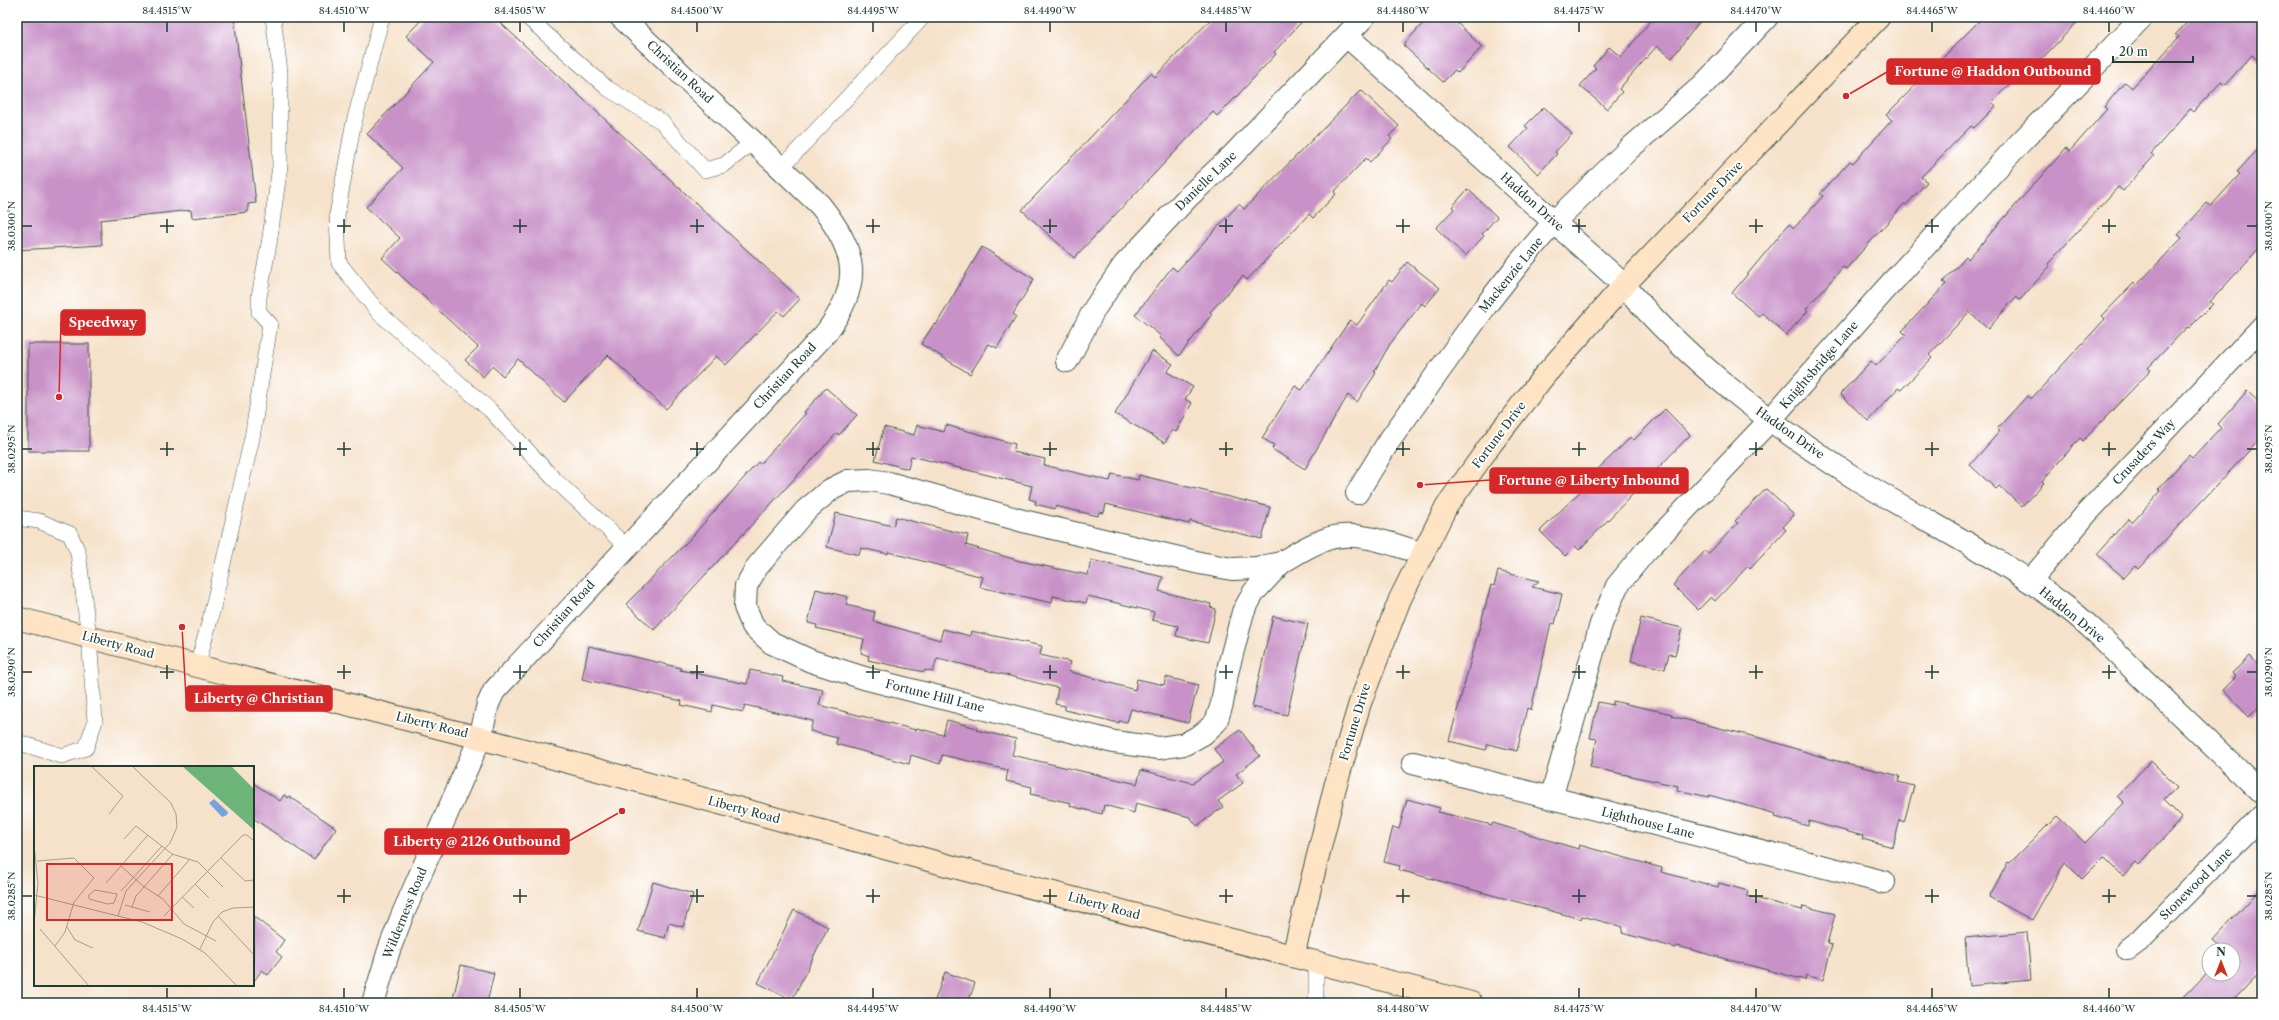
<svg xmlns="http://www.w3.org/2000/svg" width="2279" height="1020" viewBox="0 0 2279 1020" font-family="'Libre Caslon Text',serif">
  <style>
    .building { fill: #c891c7 }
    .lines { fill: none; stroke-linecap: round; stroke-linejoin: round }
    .lane-casing { stroke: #3f564b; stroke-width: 16 }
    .street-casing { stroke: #3f564b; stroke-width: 24 }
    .secondary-casing { stroke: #3f564b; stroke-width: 24 }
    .lane { stroke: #fff; stroke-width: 15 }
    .street { stroke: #fff; stroke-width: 22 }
    .secondary { stroke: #fee4c5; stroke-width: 22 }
    .ticks { fill: none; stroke: #1f3d34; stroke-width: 1.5 }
    .labels { text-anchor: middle; stroke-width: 4; stroke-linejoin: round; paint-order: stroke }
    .street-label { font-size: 12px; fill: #1f3d34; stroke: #fff }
    .inset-road { fill: none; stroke: #a0a08f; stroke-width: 1 }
    .view { fill: #d62828; fill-opacity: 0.15; stroke: #d62828; stroke-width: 2 }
    .inset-edge { fill: none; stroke: #1f3d34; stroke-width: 2 }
    .leader { fill: none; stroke: #d62828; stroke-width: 1.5 }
    .callout-dot { fill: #d62828; stroke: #fff; stroke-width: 1.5 }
    .callout { fill: #d62828; stroke: #d62828; stroke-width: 1.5 }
    .callout-label { font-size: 13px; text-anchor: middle; font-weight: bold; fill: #fff }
    .neatline { fill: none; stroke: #1f3d34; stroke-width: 1.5 }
    .ticks-label { font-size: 10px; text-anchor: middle; fill: #1f3d34 }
  </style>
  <rect width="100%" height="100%" fill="#fff"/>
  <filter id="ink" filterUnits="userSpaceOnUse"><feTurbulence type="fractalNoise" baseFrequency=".025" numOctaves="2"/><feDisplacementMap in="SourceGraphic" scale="8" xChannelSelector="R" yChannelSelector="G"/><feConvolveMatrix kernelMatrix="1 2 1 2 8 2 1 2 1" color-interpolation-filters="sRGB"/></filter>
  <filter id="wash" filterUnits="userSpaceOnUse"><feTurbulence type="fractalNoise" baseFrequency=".012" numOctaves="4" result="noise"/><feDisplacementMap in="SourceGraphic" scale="16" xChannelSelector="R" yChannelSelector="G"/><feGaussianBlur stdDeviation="0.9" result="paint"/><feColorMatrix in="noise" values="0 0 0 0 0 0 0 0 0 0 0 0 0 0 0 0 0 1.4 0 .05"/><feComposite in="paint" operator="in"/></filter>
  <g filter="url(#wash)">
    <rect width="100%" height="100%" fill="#f6e2cb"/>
    <g id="blocks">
      <g class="building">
        <polygon points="17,17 234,17 256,203 248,204 248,212 192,218 191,210 100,220 102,245 17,250"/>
        <polygon points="424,17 494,17 800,299 784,316 778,311 726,365 716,356 666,409 608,355 564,402 518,359 503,376 492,366 483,377 465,360 478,347 382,258 400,238 366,207 403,168 367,134 434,62 406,36"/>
        <polygon points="1213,17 1306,17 1274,52 1276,54 1238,95 1217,116 1213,112 1074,258 1022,210 1151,73 1155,77"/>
        <polygon points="1429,17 1451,17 1482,47 1458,73 1455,70 1443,82 1403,45"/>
        <polygon points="1654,17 1703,17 1672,58 1657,46 1619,89 1622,92 1607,109 1580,86 1596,68 1593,66 1609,47 1621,57"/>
        <polygon points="1983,17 2082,17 2035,66 2031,62 1992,102 1996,106 1974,128 1971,126 1921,177 1927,182 1906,205 1904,204 1846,269 1843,267 1806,309 1808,311 1786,335 1762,313 1759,317 1732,293 1789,224 1794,228 1823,196 1820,194 1850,161 1853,163 1892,120 1886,115"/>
        <polygon points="2192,17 2262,17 2262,64 2252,55 2225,85 2221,82 2193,112 2190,109 2151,154 2154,156 2123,191 2118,187 2048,264 2050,266 2020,300 2016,297 1988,329 1969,312 1929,355 1932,358 1901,390 1898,388 1868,421 1840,394 1871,361 1876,366 1906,335 1902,331 1946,284 1943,282 1966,257 1968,259 2066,148 2070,151 2107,109 2104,107 2125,82 2132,88 2179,37 2176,34"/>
        <polygon points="1361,90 1399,126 1389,136 1392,139 1370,162 1366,158 1334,192 1336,194 1313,218 1309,214 1247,280 1243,276 1210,312 1212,314 1179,356 1160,338 1161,336 1135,315 1172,267 1177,271 1239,204 1244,209"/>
        <polygon points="1544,107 1572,134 1555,152 1557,154 1538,174 1510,147 1528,128 1525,126"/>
        <polygon points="2262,145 2262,245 2210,302 2213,304 2189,328 2187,327 2148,368 2151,370 2083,441 2080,438 2042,481 2044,483 2022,506 1999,486 1996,489 1970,465 2000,431 1997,429 2027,396 2031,399 2105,319 2102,316 2134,283 2136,286 2182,238 2178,235 2207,203 2211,206 2240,174 2237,172"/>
        <polygon points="1468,189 1497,217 1482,234 1484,236 1465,256 1436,228 1454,209 1452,207"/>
        <polygon points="982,247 1034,279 1013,314 1016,316 997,348 989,344 970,374 921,344 934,324 936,325"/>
        <polygon points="1407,262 1440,288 1425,306 1422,303 1390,344 1374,372 1376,373 1357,402 1348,395 1305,469 1272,449 1274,445 1262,438 1295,386 1302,390 1350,320 1357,325 1389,280 1392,282"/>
        <rect x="28" y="344" width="61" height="107"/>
        <polygon points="1152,351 1173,364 1167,372 1193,387 1185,399 1192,403 1176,432 1172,430 1165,443 1115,414"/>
        <polygon points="826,388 857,415 839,435 837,433 654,630 626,604 690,539 758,462 760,464 806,413 804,412"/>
        <polygon points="2247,391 2262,405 2262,437 2138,569 2135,566 2124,578 2097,554 2128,519 2132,523 2161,491 2158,489 2189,455 2192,458 2221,427 2218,424"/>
        <polygon points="1665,409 1690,435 1579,550 1575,546 1565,556 1540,531 1600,472 1598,469 1631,437 1634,440"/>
        <polygon points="917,425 944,432 946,425 1015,444 1013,452 1045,459 1044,465 1110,481 1112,474 1138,480 1139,475 1270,507 1262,539 1190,521 1189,524 1106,504 1104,513 1099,512 1098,516 1055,506 1055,509 1035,504 1036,501 1029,499 1032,486 911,456 908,469 875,460 884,427 914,435"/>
        <polygon points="1766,489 1794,515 1783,527 1786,530 1750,569 1748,566 1715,601 1711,597 1698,610 1673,585 1705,551 1708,554 1738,523 1735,521"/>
        <polygon points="836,513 893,526 896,517 919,523 968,535 966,545 1020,561 1088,575 1091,560 1163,577 1159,591 1211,604 1210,607 1216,609 1208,643 1176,636 1178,626 1152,620 1154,612 1088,596 1086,603 1053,596 1052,603 980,587 983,577 888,552 888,554 861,548 859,555 827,547"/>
        <polygon points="1498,571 1539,581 1532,587 1562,594 1555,624 1551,623 1531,710 1527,708 1517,751 1488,744 1486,750 1449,741 1491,585 1494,586"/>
        <polygon points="816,589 848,597 846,605 875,612 873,621 940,640 943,629 970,636 971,631 1042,646 1040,655 1071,662 1068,671 1135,690 1137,679 1164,685 1166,677 1198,685 1188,723 1131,709 1127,722 1119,721 1119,723 1065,710 1065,706 1055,704 1058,688 937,658 933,672 925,670 924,672 868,660 869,656 861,653 864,639 816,628 817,625 808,623"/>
        <polygon points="1273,616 1308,624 1287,715 1252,707"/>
        <polygon points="1641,618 1682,628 1675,655 1669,654 1665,669 1631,661"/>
        <polygon points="589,646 681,668 680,670 747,684 750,670 783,677 782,681 823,690 819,705 916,730 917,728 943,735 947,720 977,728 976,730 1016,739 1012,755 1137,784 1141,770 1193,783 1223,762 1214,749 1240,730 1260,756 1236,774 1243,783 1218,801 1223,807 1197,826 1190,817 1136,803 1134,813 1104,805 1102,814 1070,806 1071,803 1030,794 1032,787 1006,781 1008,770 942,755 940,764 911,755 909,764 836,744 837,738 810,731 813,721 745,705 743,712 713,705 712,712 681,705 682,701 582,679"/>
        <polygon points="2250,656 2262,669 2262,704 2249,717 2223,690 2236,677 2232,673"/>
        <polygon points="1613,701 1672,714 1671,716 1760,738 1829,759 1900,776 1898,782 1914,786 1904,822 1900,820 1893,847 1862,839 1863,836 1809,821 1808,826 1775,817 1776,814 1709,795 1709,797 1677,790 1678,786 1590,767 1597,739 1590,738 1598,702 1613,705"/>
        <polygon points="2151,761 2177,787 2164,800 2182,818 2139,865 2136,862 2123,876 2104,857 2082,879 2065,862 2032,920 1989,897 2008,862 2010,863 2057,816 2085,843 2124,803 2117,796"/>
        <polygon points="253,783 280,801 284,795 288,798 289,796 336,828 314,860 253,818"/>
        <polygon points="1407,799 1440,808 1438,812 1492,825 1493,823 1578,849 1579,845 1662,868 1661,872 1718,887 1719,883 1748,891 1747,896 1802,910 1803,906 1835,914 1827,944 1832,945 1823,980 1806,975 1805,980 1677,946 1676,948 1622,933 1623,927 1582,916 1581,919 1399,870 1400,866 1384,862 1393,827 1399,829"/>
        <polygon points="653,882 693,894 683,927 669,923 665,938 638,931"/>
        <polygon points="2262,886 2262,970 2231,1003 2178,1003 2207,973 2203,968 2209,962 2209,974 2233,974 2233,950 2220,950 2222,948 2213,940"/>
        <polygon points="794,910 828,927 792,1000 758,983"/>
        <polygon points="253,916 284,940 276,952 282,957 268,975 262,970 253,982"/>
        <polygon points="2027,932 2031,980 1969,986 1965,938"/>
        <polygon points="461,965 494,973 487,1003 452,1003"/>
        <polygon points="945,972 975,983 968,1003 934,1003"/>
      </g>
    </g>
  </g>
  <g filter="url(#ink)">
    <use href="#blocks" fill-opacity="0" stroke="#3f564b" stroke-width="1"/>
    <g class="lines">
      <defs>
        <g id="lane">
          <polyline points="382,17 353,126 337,215 339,263 379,313 490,410 553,478 626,546"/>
          <polyline points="527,17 607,88 662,122 705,170 724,165 754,141"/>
          <polyline points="782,167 923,17"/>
          <polyline points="17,518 39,521 70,534 78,552 89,637 95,721 86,748 62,756 17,742"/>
          <polyline points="197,666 210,620 252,438 270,324 259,312 259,297 269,244 280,166 280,72 273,17"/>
          <polyline points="1316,962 1316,1003"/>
        </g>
        <g id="street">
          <path d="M 1347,36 L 1624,285 C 1688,361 1766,421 1850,475 C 1918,518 1993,553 2058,601 C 2089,623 2116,652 2143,679 C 2183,717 2222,755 2262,793"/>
          <polyline points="1067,361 1095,308 1124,265 1188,197 1232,156 1364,17"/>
          <polygon points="869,480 889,483 1023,521 1200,563 1232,569 1256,568 1281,563 1254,592 1243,612 1227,673 1222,704 1216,722 1203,734 1185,744 1159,748 1114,742 864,678 811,661 772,643 753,626 745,607 746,586 757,567 805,511 830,490 848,481"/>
          <polyline points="1357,493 1389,441 1487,304 1520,262 1554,222 1629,149 1703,85 1767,17"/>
          <path d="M 1281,563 C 1295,554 1311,544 1327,539 C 1356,529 1395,545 1423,554"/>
          <polyline points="2030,581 2086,514 2262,327"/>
          <polyline points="1413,763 1884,882"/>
          <polyline points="1551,798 1601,624 1617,586 1644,553 1771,419 1884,291 2018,145 2142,17"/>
          <polyline points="2128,949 2140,940 2262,816"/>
          <path d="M 373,1003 L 389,950 L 402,916 L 480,738 L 488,704 L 494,691 L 825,334 C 863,284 858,253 820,205 L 621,17"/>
        </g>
        <g id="secondary">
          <polyline points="17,618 197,666 480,738 954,867 1471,1003"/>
          <polyline points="1293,956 1335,787 1360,703 1400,599 1446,507 1491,444 1544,376 1624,285 1879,17"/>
        </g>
      </defs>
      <use href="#lane" class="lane-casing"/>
      <use href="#street" class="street-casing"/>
      <use href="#secondary" class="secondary-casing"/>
      <use href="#lane" class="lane"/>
      <use href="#street" class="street"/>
      <use href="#secondary" class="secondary"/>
    </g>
  </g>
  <path class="ticks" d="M 167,22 L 167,32M 344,22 L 344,32M 520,22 L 520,32M 697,22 L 697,32M 873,22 L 873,32M 1050,22 L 1050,32M 1226,22 L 1226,32M 1403,22 L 1403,32M 1579,22 L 1579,32M 1756,22 L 1756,32M 1932,22 L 1932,32M 2109,22 L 2109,32M 167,219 L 167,233M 344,219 L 344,233M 520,219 L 520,233M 697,219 L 697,233M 873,219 L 873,233M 1050,219 L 1050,233M 1226,219 L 1226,233M 1403,219 L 1403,233M 1579,219 L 1579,233M 1756,219 L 1756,233M 1932,219 L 1932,233M 2109,219 L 2109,233M 22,226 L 32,226M 160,226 L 174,226M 337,226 L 351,226M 513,226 L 527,226M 690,226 L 704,226M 866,226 L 880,226M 1043,226 L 1057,226M 1219,226 L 1233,226M 1396,226 L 1410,226M 1572,226 L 1586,226M 1749,226 L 1763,226M 1925,226 L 1939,226M 2102,226 L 2116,226M 2247,226 L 2257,226M 167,442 L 167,456M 344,442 L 344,456M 520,442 L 520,456M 697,442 L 697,456M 873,442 L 873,456M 1050,442 L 1050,456M 1226,442 L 1226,456M 1403,442 L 1403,456M 1579,442 L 1579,456M 1756,442 L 1756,456M 1932,442 L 1932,456M 2109,442 L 2109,456M 22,449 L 32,449M 160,449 L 174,449M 337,449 L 351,449M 513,449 L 527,449M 690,449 L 704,449M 866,449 L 880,449M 1043,449 L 1057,449M 1219,449 L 1233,449M 1396,449 L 1410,449M 1572,449 L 1586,449M 1749,449 L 1763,449M 1925,449 L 1939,449M 2102,449 L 2116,449M 2247,449 L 2257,449M 167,665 L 167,679M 344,665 L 344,679M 520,665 L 520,679M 697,665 L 697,679M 873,665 L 873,679M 1050,665 L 1050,679M 1226,665 L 1226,679M 1403,665 L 1403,679M 1579,665 L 1579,679M 1756,665 L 1756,679M 1932,665 L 1932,679M 2109,665 L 2109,679M 22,672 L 32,672M 160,672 L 174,672M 337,672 L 351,672M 513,672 L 527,672M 690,672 L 704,672M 866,672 L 880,672M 1043,672 L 1057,672M 1219,672 L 1233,672M 1396,672 L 1410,672M 1572,672 L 1586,672M 1749,672 L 1763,672M 1925,672 L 1939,672M 2102,672 L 2116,672M 2247,672 L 2257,672M 344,889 L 344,903M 520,889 L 520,903M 697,889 L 697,903M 873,889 L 873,903M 1050,889 L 1050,903M 1226,889 L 1226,903M 1403,889 L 1403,903M 1579,889 L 1579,903M 1756,889 L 1756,903M 1932,889 L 1932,903M 2109,889 L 2109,903M 22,896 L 32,896M 337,896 L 351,896M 513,896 L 527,896M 690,896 L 704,896M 866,896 L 880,896M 1043,896 L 1057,896M 1219,896 L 1233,896M 1396,896 L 1410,896M 1572,896 L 1586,896M 1749,896 L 1763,896M 1925,896 L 1939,896M 2102,896 L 2116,896M 2247,896 L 2257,896M 167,988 L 167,998M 344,988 L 344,998M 520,988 L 520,998M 697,988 L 697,998M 873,988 L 873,998M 1050,988 L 1050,998M 1226,988 L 1226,998M 1403,988 L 1403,998M 1579,988 L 1579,998M 1756,988 L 1756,998M 1932,988 L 1932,998M 2109,988 L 2109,998"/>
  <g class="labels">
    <g class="street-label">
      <text transform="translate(680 72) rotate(43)" y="4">Christian Road</text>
      <text transform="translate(1206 181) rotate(-44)" y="4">Danielle Lane</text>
      <text transform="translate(1713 192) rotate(-46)" y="4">Fortune Drive</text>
      <text transform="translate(1532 202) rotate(42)" y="4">Haddon Drive</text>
      <text transform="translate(1511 275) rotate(-51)" y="4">Mackenzie Lane</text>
      <text transform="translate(1819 365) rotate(-49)" y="4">Knightsbridge Lane</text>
      <text transform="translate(785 376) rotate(-47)" y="4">Christian Road</text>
      <text transform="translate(1790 433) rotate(35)" y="4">Haddon Drive</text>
      <text transform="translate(1499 435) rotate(-53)" y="4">Fortune Drive</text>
      <text transform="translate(2144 452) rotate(-47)" y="4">Crusaders Way</text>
      <text transform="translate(564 614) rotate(-48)" y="4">Christian Road</text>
      <text transform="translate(2072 615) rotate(39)" y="4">Haddon Drive</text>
      <text transform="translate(118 645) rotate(15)" y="4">Liberty Road</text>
      <text transform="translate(935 696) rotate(14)" y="4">Fortune Hill Lane</text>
      <text transform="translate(1355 722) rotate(-73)" y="4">Fortune Drive</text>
      <text transform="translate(432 725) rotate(14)" y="4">Liberty Road</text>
      <text transform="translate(744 810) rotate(15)" y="4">Liberty Road</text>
      <text transform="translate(1648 823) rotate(14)" y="4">Lighthouse Lane</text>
      <text transform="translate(2196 884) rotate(-45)" y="4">Stonewood Lane</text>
      <text transform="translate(1104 906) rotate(15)" y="4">Liberty Road</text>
      <text transform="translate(405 913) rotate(-68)" y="4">Wilderness Road</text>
    </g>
  </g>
  <g transform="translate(34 766)">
    <rect width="220" height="220" fill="#f6e2cb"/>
    <path d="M 148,0 L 197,0 L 220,23 L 220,64 Z" fill="#6db479"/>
    <path d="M 180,33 L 194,46 L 193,49 L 188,51 L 175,37 Z" fill="#75a3de"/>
    <path class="inset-road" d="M 57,0 L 89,30 L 75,48M 90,73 L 102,60 L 138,88 L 164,96 L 189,121M 0,79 L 4,117 L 0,158M 187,92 L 211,115 L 220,114M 3,95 L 40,92 L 60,112 L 40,136 L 31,166 L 21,180M 87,100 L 109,120 L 129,133 L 150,158 L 182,175M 72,117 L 114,69M 161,118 L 175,132M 61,124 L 83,128 L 80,137 L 74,138 L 55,133 L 55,129 ZM 87,125 L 128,80M 0,129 L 108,156 L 148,173 L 171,187 L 203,220M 124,130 L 156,93M 148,131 L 160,142M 91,139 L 116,146M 98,141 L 102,130 L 139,88M 84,150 L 92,125 L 136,77 L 143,61 L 142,48 L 137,37 L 98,0M 130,150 L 209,69 L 213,69 L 220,75M 184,150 L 220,189M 33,161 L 41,174 L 59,182M 6,163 L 55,220M 166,183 L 179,156 L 188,146 L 199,142 L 220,141"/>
    <path class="view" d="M 13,98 L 138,98 L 138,154 L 13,154 Z"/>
    <rect width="220" height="220" class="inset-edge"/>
  </g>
  <path class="leader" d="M1846 96L1887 72M59 397L61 322M1420 485L1490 480M182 627L186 698M622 811L569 841"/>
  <g class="callout-dot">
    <circle cx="1846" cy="96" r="4"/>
    <circle cx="59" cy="397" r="4"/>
    <circle cx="1420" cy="485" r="4"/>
    <circle cx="182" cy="627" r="4"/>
    <circle cx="622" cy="811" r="4"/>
  </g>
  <g class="callout">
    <rect x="1887" y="59" width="213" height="25" rx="4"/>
    <rect x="61" y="310" width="84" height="25" rx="4"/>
    <rect x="1490" y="468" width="198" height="25" rx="4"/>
    <rect x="186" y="686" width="146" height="25" rx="4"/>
    <rect x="385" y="829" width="184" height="25" rx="4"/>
  </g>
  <g class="callout-label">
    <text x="1993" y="76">Fortune @ Haddon Outbound</text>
    <text x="103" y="327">Speedway</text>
    <text x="1589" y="485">Fortune @ Liberty Inbound</text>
    <text x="259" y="703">Liberty @ Christian</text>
    <text x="477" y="846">Liberty @ 2126 Outbound</text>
  </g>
  <rect width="2279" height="1020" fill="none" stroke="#fff" stroke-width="44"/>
  <g transform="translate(2221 962)"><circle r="19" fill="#ffffff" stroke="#a5b1ae"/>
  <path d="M0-3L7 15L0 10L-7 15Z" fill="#c8321e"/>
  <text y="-6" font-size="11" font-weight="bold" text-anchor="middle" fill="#1f3d34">N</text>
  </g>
  <path d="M2113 56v6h80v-6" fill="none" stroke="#1f3d34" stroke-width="2"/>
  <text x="2119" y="56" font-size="12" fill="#1f3d34" stroke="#ffffff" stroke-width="3" paint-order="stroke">20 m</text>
  <rect x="22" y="22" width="2235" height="976" class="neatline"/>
  <g class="ticks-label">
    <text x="167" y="14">84.4515°W</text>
    <text x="344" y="14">84.4510°W</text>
    <text x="520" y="14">84.4505°W</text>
    <text x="697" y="14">84.4500°W</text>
    <text x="873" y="14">84.4495°W</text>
    <text x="1050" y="14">84.4490°W</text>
    <text x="1226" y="14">84.4485°W</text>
    <text x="1403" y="14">84.4480°W</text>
    <text x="1579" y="14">84.4475°W</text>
    <text x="1756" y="14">84.4470°W</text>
    <text x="1932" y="14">84.4465°W</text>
    <text x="2109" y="14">84.4460°W</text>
    <text transform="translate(11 226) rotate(-90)" y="4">38.0300°N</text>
    <text transform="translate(2268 226) rotate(-90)" y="4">38.0300°N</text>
    <text transform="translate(11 449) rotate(-90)" y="4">38.0295°N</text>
    <text transform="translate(2268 449) rotate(-90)" y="4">38.0295°N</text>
    <text transform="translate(11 672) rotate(-90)" y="4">38.0290°N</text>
    <text transform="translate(2268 672) rotate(-90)" y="4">38.0290°N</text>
    <text transform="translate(11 896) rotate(-90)" y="4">38.0285°N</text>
    <text transform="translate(2268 896) rotate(-90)" y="4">38.0285°N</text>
    <text x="167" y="1012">84.4515°W</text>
    <text x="344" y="1012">84.4510°W</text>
    <text x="520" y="1012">84.4505°W</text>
    <text x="697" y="1012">84.4500°W</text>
    <text x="873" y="1012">84.4495°W</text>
    <text x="1050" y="1012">84.4490°W</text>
    <text x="1226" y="1012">84.4485°W</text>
    <text x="1403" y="1012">84.4480°W</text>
    <text x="1579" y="1012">84.4475°W</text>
    <text x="1756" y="1012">84.4470°W</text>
    <text x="1932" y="1012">84.4465°W</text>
    <text x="2109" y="1012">84.4460°W</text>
  </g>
</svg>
